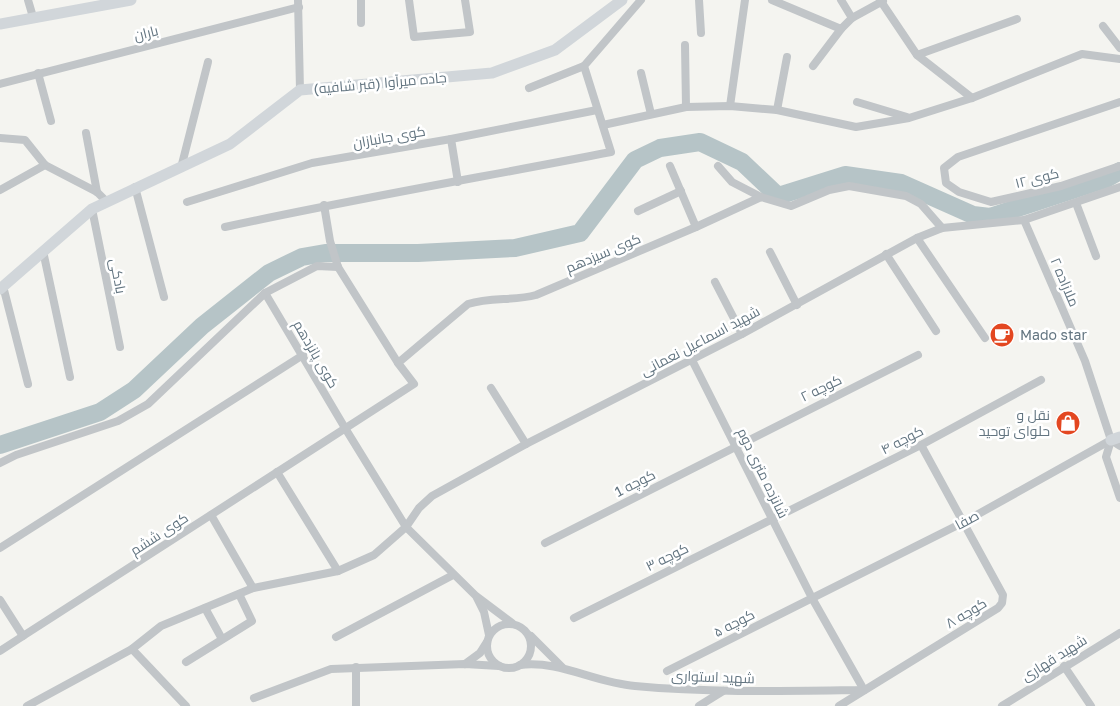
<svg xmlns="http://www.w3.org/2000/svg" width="1120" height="706" viewBox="0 0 1120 706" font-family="'Golos Text',Cairo,sans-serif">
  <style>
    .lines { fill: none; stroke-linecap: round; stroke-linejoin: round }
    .river { stroke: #b6c4c7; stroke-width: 18 }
    .street { stroke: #c1c5c8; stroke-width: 8 }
    .secondary { stroke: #d1d6da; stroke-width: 11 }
    .labels { text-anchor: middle; stroke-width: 5; stroke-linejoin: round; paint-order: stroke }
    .street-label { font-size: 14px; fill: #637581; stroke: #fff }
    .poi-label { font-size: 14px; fill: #637581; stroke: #fff; text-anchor: start }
  </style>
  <rect width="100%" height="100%" fill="#f4f4f0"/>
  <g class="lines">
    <polyline class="river" points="0,445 100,412 134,390 202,326 269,273 302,257 325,253 418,253 515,248 580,233 635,160 660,148 700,142 742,162 778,196 845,175 901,183 973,215 990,217 1106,179 1120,171"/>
    <g class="street">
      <polyline points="28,0 33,17"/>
      <polyline points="298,0 300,90"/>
      <polyline points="409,0 414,37 470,32 465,0"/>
      <polyline points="699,0 701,33"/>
      <polyline points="772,0 841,29 852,18 883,1"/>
      <polyline points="841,0 852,18"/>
      <polyline points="880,0 917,55 972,98"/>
      <polyline points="361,23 361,0"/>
      <polyline points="1103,26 1120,48"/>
      <polyline points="685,45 686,107"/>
      <polyline points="917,55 1017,19"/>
      <polyline points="813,66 841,29"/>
      <polyline points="38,73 51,121"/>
      <polyline points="641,73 651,114"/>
      <polyline points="0,84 299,7"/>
      <polyline points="529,88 584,66"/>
      <polyline points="857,102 907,117"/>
      <polyline points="1120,102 958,157 944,168 946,183 959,192 991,202 1061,186 1120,166"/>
      <polyline points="730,106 745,0"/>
      <polyline points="777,110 787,57"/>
      <polyline points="603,125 686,107 730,106 777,110 856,127 909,118 972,98 1082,54 1120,59"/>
      <polyline points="86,133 97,192"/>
      <polyline points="0,138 25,140 45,165 97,192 107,202"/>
      <polyline points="451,139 458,182"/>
      <polyline points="670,166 696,227"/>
      <polyline points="718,166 732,182 761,197"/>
      <polyline points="181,168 208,62"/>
      <polyline points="135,187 164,297"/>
      <polyline points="0,190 45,165"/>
      <polyline points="187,202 312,163 451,139 597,110"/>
      <polyline points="1076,203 1096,256"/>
      <polyline points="324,205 330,241 338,267 398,363"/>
      <polyline points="92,209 120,347"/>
      <polyline points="638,211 681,191"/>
      <polyline points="1024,220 1085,361 1111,440"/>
      <path d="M 225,227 C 353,199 483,177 611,152 L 584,66 L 641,0"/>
      <polyline points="917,238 985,338"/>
      <polyline points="43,251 70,377"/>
      <polyline points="770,252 797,305"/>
      <polyline points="886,254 936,331"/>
      <polyline points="715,282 742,334"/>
      <polyline points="3,286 28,384"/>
      <polyline points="265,293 345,428 406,527 476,596 512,623"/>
      <polyline points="692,360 812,598 864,690"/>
      <polyline points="491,388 526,444"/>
      <polyline points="1111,440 1106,457 1120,498"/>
      <polyline points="1111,440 1120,446"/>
      <polyline points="0,463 16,455 118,421 148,404 265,293 317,266 338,267"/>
      <polyline points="277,472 338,571"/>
      <polyline points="211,515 253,588"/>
      <polyline points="545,543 918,355"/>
      <polyline points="0,548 303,355"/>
      <polyline points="477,598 484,612 489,635"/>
      <path d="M 0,600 L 23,636 L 414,384 L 398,363 L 468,304 C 490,297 514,301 536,295 L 696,227 L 761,197 L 791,206 L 829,190 L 849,186 L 906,196 L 921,204 L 942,228"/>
      <polyline points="205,608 222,639"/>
      <polyline points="574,618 921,445 1041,380"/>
      <circle cx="509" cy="646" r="22"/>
      <polyline points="531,636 562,667"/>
      <polyline points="336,637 453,575"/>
      <polyline points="132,649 186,706"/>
      <polyline points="0,651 23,636"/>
      <polyline points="186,662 252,621 239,594"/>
      <polyline points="465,664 480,653 487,642"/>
      <path d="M 520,665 C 560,660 595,683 635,686 C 711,693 788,691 864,690"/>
      <polyline points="1064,666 1091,706"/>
      <polyline points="356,667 356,706"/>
      <polyline points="667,671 964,522 1111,440"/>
      <polyline points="254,698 331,669 465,664 499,666"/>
      <polyline points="27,706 132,649 161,626 253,588 338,571 374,555 406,527 419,508 432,496 526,444 742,334 917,238 942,228 1024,220 1120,187"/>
      <polyline points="699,706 723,691"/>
      <polyline points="839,706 998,608 1002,603 1003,595 921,445"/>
      <polyline points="1002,706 1120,633"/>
    </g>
    <g class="secondary">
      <polyline points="0,24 131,0"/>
      <polyline points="0,289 92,209 230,144 300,90 492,73 555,50 622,0"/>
      <polyline points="1111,440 1120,437"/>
    </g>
  </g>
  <defs>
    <symbol id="cafe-disc" viewBox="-11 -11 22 22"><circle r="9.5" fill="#e34721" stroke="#fff"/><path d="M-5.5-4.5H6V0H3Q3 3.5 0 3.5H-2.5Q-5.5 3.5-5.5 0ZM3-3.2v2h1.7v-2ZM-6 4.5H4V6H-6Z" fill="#fff"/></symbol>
    <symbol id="shop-disc" viewBox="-11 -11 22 22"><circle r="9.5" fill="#e34721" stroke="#fff"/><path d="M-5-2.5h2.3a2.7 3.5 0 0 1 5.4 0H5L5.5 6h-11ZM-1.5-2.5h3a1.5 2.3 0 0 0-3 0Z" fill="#fff"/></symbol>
  </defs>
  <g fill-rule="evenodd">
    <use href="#cafe-disc" x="988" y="321" width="28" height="28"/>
    <use href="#shop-disc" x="1054" y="409" width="28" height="28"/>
  </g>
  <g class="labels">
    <g class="street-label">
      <text transform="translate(146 33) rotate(-14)" y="5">باران</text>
      <text transform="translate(380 83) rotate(-5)" y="5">جاده میرآوا (قبر شافیه)</text>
      <text transform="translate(389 137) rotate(-10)" y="5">کوی جانبازان</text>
      <text transform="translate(1037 178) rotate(-14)" y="5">کوی ۱۲</text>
      <text transform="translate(603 253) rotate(-23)" y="5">کوی سیزدهم</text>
      <text transform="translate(118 276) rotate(79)" y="5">بادکی</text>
      <text transform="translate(1065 282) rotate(67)" y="5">ملازاده ۲</text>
      <text transform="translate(700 341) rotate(-28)" y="5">شهید اسماعیل نعمانی</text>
      <text transform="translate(316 354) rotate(60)" y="5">کوی پانزدهم</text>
      <text transform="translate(821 388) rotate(-26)" y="5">کوچه ۲</text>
      <text transform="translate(902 440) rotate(-27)" y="5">کوچه ۴</text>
      <text transform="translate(763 473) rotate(64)" y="5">شانزده متری دوم</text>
      <text transform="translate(635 483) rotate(-27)" y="5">کوچه 1</text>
      <text transform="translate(967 520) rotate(-28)" y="5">صفا</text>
      <text transform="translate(159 534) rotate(-33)" y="5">کوی ششم</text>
      <text transform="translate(667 557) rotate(-26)" y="5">کوچه ۳</text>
      <text transform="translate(966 613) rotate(-31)" y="5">کوچه ۸</text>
      <text transform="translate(734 623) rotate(-27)" y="5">کوچه ۵</text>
      <text transform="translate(1054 658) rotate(-32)" y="5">شهید قهاری</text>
      <text transform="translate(713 677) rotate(2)" y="5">شهید استواری</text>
    </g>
    <g class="poi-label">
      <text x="1020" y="340">Mado star</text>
      <text x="1050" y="420" text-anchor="end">نقل و<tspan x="1050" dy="16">حلوای توحید</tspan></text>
    </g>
  </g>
</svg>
